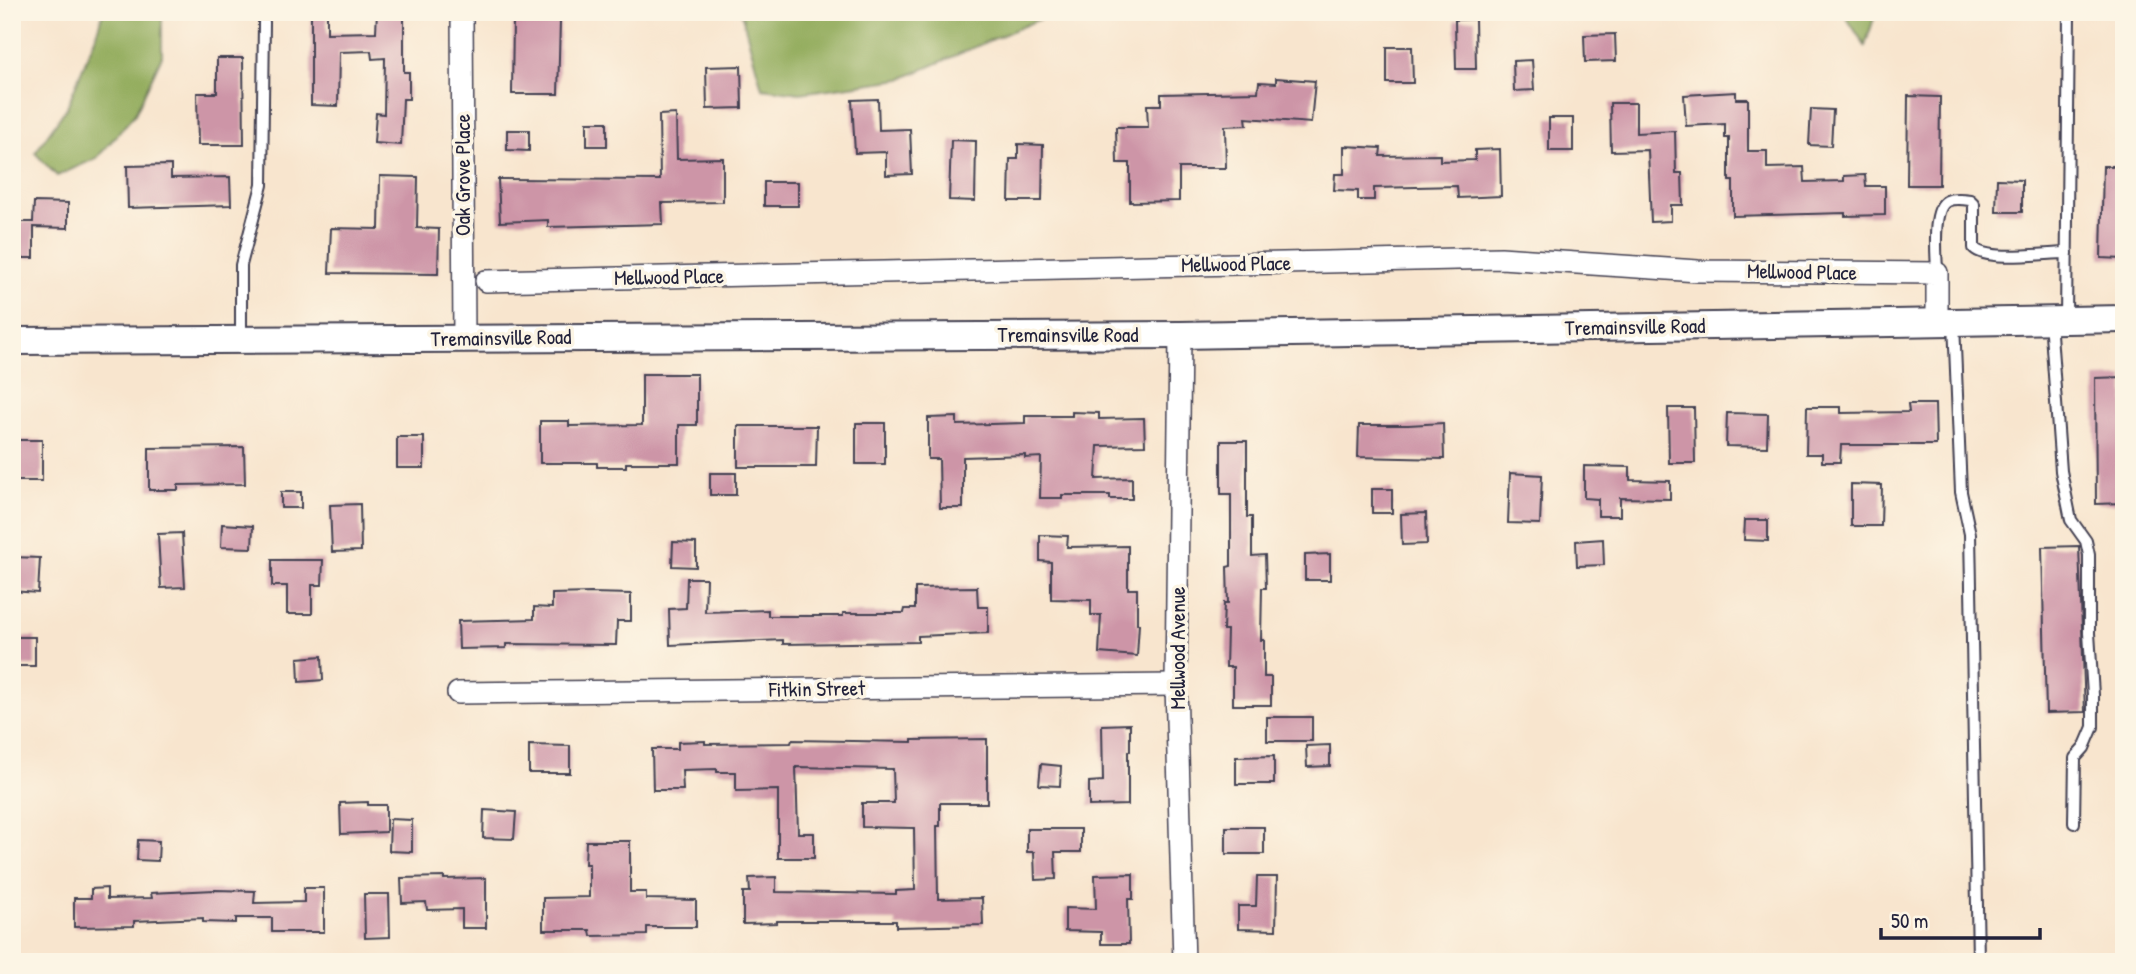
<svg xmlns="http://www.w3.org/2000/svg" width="2136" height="974" viewBox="0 0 2136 974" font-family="'Patrick Hand',sans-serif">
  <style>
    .forest { fill: #95ae60; stroke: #5c684e; stroke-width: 2 }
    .building { fill: #cd95a7 }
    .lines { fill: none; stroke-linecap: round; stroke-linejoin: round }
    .service-casing { stroke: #423f51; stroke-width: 14 }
    .minor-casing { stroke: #423f51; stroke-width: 24 }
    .tertiary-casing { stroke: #423f51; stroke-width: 30 }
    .service { stroke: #fff; stroke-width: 10 }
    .minor { stroke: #fff; stroke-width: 21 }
    .tertiary { stroke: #fff; stroke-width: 26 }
    .labels { text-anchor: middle; stroke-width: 7; stroke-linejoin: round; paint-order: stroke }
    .street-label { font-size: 21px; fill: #22223b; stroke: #fcf5e5 }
  </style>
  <rect width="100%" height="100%" fill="#fcf5e5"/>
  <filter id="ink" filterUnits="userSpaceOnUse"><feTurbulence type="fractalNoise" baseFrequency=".0143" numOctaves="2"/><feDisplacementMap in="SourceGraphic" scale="14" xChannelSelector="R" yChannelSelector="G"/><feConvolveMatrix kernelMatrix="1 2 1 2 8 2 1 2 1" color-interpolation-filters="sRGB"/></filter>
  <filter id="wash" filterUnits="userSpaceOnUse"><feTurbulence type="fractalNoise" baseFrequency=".00686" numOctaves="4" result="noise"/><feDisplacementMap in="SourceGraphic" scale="28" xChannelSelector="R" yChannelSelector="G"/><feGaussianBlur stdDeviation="1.57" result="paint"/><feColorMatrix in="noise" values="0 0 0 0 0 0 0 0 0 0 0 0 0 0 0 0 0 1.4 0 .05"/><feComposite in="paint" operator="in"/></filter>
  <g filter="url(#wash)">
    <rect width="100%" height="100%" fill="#f8e5ce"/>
    <g class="forest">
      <polygon points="103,12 162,12 162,56 135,114 97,158 57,176 35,153 67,107 95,38"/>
      <polygon points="741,12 1056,12 901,79 800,93 762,88"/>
      <polygon points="1843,12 1876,12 1865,46"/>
    </g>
    <g id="blocks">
      <g class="building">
        <polygon points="311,12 327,12 327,33 376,32 377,12 404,12 404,72 409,72 409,99 403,99 401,145 374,143 376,113 384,114 385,58 372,59 371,51 339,52 338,106 311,105"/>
        <polygon points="1475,19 1476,69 1456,69 1455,20"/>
        <polygon points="513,21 560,21 558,94 512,94"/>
        <polygon points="1615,34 1616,61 1585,62 1584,35"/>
        <polygon points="1387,47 1412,47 1413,83 1387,83"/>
        <polygon points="217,58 243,58 244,145 198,145 197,93 217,93"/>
        <polygon points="1532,60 1534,90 1514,91 1513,61"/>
        <polygon points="741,66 742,108 707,109 706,67"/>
        <polygon points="1276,78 1315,81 1311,123 1246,118 1247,125 1225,126 1226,168 1179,168 1179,201 1130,202 1130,163 1117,163 1116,127 1148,127 1147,105 1161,105 1161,94 1258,92 1259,82 1276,83"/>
        <polygon points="1736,92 1736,99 1748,99 1748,151 1767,151 1767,168 1804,167 1805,182 1844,181 1844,176 1865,175 1866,186 1885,186 1885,215 1845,216 1845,213 1733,216 1733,181 1729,181 1729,138 1725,138 1725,124 1686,126 1684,95"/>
        <polygon points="1908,96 1940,97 1939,185 1907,185"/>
        <polygon points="878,99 879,130 910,129 912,174 886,175 886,152 855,153 852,100"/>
        <polygon points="1610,103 1636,103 1636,133 1675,131 1676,173 1682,173 1683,205 1671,205 1671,221 1651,222 1648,150 1611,151"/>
        <polygon points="1811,109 1833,110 1831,146 1809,145"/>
        <polygon points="676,114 677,159 723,158 723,202 662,203 663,224 548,227 548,220 500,222 498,179 660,180 659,115"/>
        <rect x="1549" y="118" width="24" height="33"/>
        <rect x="587" y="122" width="20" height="24"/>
        <polygon points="507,130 529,130 529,151 507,150"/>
        <polygon points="951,140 976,141 975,201 949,200"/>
        <polygon points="1018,144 1043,145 1042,201 1009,201 1010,159 1018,159"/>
        <polygon points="1344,146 1381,148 1380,156 1440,155 1440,161 1475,160 1475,150 1500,149 1501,196 1458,198 1457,186 1374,188 1374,200 1358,200 1358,191 1334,190 1335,174 1344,174"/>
        <polygon points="171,165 171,178 230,177 231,205 128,208 127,166"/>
        <polygon points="2103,166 2124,166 2124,259 2101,258"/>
        <polygon points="380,176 418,177 417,228 439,229 438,274 329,273 331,228 379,229"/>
        <polygon points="1997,179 2022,180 2022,212 1996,212"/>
        <rect x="764" y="182" width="34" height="24"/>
        <polygon points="34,202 68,203 68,228 34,227 34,258 12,258 12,222 33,222"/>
        <polygon points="642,374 697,374 697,425 679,425 679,463 626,463 626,467 597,467 597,463 540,463 540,421 569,421 569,426 642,425"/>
        <polygon points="2124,377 2124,503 2096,504 2095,378"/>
        <polygon points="1908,404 1935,404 1936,445 1841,445 1840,462 1822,462 1822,454 1806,454 1807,407 1841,407 1841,413 1909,412"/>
        <polygon points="1668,408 1694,408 1695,463 1669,463"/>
        <polygon points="1072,412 1099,413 1099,419 1144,418 1145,445 1098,446 1096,479 1132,478 1132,499 1110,499 1110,495 1062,495 1062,498 1040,498 1041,457 1025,458 1025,455 963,457 963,508 940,508 939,459 928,459 928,418 957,417 957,425 1025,423 1025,416 1072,416"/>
        <polygon points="1727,413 1768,414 1767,447 1726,446"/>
        <rect x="856" y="423" width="29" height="41"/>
        <polygon points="1443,423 1444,459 1358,457 1359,425 1408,425"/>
        <polygon points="738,426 817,426 816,467 738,467"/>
        <rect x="397" y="437" width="27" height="31"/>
        <rect x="14" y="440" width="28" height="41"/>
        <polygon points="1221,441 1247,441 1247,517 1252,517 1252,556 1265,555 1266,588 1262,588 1261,640 1264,640 1264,677 1271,677 1271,705 1233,705 1233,667 1226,667 1227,630 1223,630 1224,603 1228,603 1227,567 1231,566 1231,494 1221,494"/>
        <polygon points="244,447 245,484 178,485 178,490 149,490 149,448"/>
        <polygon points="1584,466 1630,467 1630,480 1670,481 1670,499 1620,498 1620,516 1598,516 1598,499 1584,498"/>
        <rect x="710" y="473" width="26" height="22"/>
        <polygon points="1510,473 1542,475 1540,524 1508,523"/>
        <polygon points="1851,484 1882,485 1881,526 1851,526"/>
        <rect x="1372" y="489" width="20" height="24"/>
        <rect x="281" y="492" width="20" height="16"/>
        <polygon points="360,504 361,551 332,552 330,505"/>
        <polygon points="1426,513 1427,544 1402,545 1401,514"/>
        <polygon points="1745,520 1768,520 1768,541 1744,540"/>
        <polygon points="222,524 253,526 252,548 221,547"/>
        <polygon points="182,533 185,587 161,588 158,534"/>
        <polygon points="1040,535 1068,536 1067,547 1128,546 1128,589 1137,589 1137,624 1139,624 1137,656 1099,653 1101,615 1091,615 1091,600 1051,599 1051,562 1040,561"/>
        <polygon points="1603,539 1604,565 1577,566 1576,541"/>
        <polygon points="673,542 696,543 696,567 672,566"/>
        <polygon points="2079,546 2085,712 2046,713 2042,547"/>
        <polygon points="1330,554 1330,580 1305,580 1305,555"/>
        <polygon points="12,557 40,558 38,593 12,591"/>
        <polygon points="272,560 323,560 322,585 312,585 312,614 287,614 287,586 272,586"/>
        <polygon points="687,578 706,578 705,612 768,610 768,616 843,616 843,613 904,613 905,609 915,609 915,588 977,587 978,607 988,607 988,633 918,636 918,642 783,644 783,640 670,645 669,609 686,608"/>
        <polygon points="591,593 631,594 631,621 617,621 616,645 506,644 506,648 459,649 458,621 534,619 534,607 552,608 552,594"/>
        <rect x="12" y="637" width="23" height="29"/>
        <polygon points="322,656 323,680 299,682 298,658"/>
        <rect x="1267" y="717" width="45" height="24"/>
        <polygon points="1130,724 1130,751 1128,751 1128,805 1089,806 1089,782 1103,781 1102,725"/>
        <polygon points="987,739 987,803 940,803 940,826 937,826 938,899 982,898 983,925 896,927 896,921 777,921 777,923 743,924 743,892 750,892 749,878 776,877 776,892 896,894 896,891 915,890 914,828 862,827 862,803 894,803 893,769 796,767 798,833 814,833 814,858 778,858 778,790 736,791 736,772 717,772 717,769 682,770 683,790 653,790 652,749 678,749 678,742 705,741 705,744 791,743 792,740 912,742 912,740"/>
        <polygon points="529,745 570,746 570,773 529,773"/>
        <polygon points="1330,745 1330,766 1307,767 1306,746"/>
        <polygon points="1274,756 1274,784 1236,784 1236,757"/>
        <polygon points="1041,764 1061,766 1060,786 1039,785"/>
        <polygon points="368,802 368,805 386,805 386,832 341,834 340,803"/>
        <polygon points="484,810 516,812 514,839 483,838"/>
        <polygon points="390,819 412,820 412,852 389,851"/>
        <rect x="1226" y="827" width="38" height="27"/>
        <polygon points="1027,829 1081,829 1081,852 1055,852 1056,879 1035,880 1034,852 1027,852"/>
        <polygon points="138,840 159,841 158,861 137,860"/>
        <polygon points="586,841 630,841 630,892 646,892 646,899 696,900 696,927 647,927 647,935 591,936 590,930 543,930 543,898 589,897 589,864 585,864"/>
        <polygon points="1133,874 1133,899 1128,899 1129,944 1101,944 1101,932 1065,931 1065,908 1096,909 1095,875"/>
        <polygon points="444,877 444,879 486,878 486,928 462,928 462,909 427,910 426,902 402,903 401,878"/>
        <polygon points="1257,877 1277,877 1276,930 1238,929 1238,906 1256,906"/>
        <polygon points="107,888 107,899 152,898 151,893 215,890 255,891 254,903 304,902 304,888 324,888 324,932 272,932 272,918 236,918 236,923 203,922 203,918 134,921 134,926 74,927 74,898 91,898 91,889"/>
        <polygon points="364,894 389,894 390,937 365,938"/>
      </g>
    </g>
  </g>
  <g filter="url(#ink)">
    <use href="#blocks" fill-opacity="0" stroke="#423f51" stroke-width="2"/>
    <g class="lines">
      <defs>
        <g id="service">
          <path d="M 1937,273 C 1937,258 1931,209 1947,201 C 1953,198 1963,199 1970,200 L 1974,204 L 1974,248 C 1988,262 2046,253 2067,253"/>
          <polyline points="2050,320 2061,471 2071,520 2086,541 2089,555 2089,633 2093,695 2093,727 2084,748 2075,758 2074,823"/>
          <polyline points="2066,320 2069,12"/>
          <polyline points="1954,322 1961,492 1970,534 1978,959"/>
          <polyline points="241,340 241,265 262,185 264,22"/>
        </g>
        <g id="minor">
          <polyline points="462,12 464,339"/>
          <polyline points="486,281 1501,258 1698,271 1937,273 1937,322"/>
          <polyline points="1180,335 1176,685 1184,962"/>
          <polyline points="458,693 1176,685"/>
        </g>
        <polyline id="tertiary" points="12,341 1180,335 2124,319"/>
      </defs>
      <use href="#service" class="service-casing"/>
      <use href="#minor" class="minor-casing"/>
      <use href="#tertiary" class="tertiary-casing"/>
      <use href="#service" class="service"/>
      <use href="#minor" class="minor"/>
      <use href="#tertiary" class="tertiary"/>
    </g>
  </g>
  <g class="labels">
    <g class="street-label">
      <text transform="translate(463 175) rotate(-90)" y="7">Oak Grove Place</text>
      <text transform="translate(1236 264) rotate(-1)" y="7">Mellwood Place</text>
      <text transform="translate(1802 272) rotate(1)" y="7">Mellwood Place</text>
      <text transform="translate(669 277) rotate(-1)" y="7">Mellwood Place</text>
      <text transform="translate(1635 327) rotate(-1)" y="7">Tremainsville Road</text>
      <text x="1068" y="342">Tremainsville Road</text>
      <text transform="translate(501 338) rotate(-1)" y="7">Tremainsville Road</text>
      <text transform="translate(1178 648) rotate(-90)" y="7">Mellwood Avenue</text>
      <text transform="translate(817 689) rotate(-1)" y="7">Fitkin Street</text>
    </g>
  </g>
  <rect width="2136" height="974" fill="none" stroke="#fcf5e5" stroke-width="42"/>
  <path d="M1881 928v10h159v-10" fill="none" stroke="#22223b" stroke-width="3.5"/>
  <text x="1891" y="928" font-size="21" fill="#22223b" stroke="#fcf5e5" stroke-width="5" paint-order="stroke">50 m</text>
</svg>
